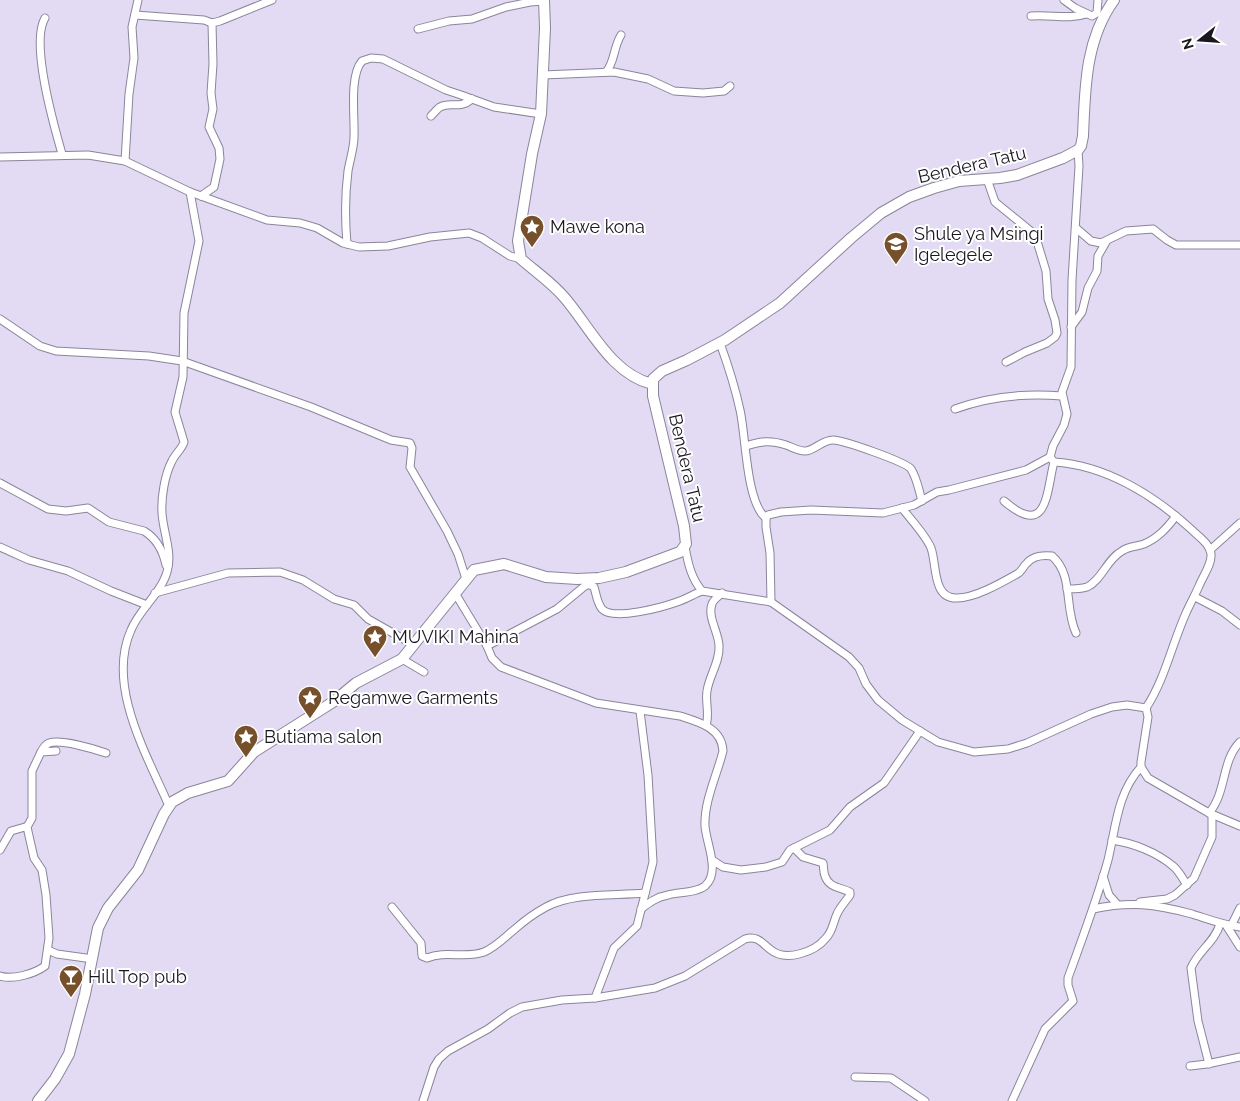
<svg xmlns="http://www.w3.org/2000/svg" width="1240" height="1101" viewBox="0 0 1240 1101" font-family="Raleway,sans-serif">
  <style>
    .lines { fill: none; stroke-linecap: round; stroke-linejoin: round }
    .street-casing { stroke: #8b859a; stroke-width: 9 }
    .secondary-casing { stroke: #8b859a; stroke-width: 12 }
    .street { stroke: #fff; stroke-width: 7 }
    .secondary { stroke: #fff; stroke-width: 10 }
    .labels { text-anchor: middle; stroke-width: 4; stroke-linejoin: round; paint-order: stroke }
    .street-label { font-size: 18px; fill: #19171f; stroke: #fff }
    .poi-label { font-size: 18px; fill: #19171f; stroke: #fff; text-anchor: start }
  </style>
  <rect width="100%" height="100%" fill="#e2dbf3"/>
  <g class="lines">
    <defs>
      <g id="street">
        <polyline points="1064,0 1075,8 1092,16 1097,13 1098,0"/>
        <polyline points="135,15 204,20 212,23 220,21 272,0"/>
        <path d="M 1031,16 C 1049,14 1069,20 1086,14"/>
        <path d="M 45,18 C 30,43 54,126 62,154"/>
        <polyline points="418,29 449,21 472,19 506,7 530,2 544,1"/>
        <path d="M 606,72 C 615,62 613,48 621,35"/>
        <polyline points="543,75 614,72 648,79 674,91 703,93 724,91 730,86"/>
        <path d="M 431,116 C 434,113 437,109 440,107 C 451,101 459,110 472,99"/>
        <path d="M 1078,150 L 1079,166 L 1072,280 L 1071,367 L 1062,392 L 1067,414 L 1064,425 L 1053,446 L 1050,457 L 1054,462 C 1106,465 1155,496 1192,530 C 1199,537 1210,544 1211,554 C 1212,564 1203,576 1199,586 C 1195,595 1190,604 1186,613 C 1172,644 1165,679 1146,708"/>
        <polyline points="0,157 88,155 125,161 190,192 267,220 300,223 317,228 343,243 359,247 388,246 430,237 469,233 482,238 510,256 521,259"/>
        <polyline points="125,161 129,94 134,58 132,27 138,0"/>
        <polyline points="987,179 995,202 1033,233 1036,238 1046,271 1048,299 1055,320 1057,333 1055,337 1047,343 1025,352 1006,362"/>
        <polyline points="201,196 214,187 220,159 219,148 209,127 213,109 211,93 213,64 212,23"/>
        <polyline points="1076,228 1091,241 1101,243 1126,231 1153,229 1167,240 1176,245 1240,245"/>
        <path d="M 347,244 C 345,220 345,194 348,171 C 350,159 354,148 354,137 C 355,117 349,76 362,61 L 371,58 L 383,59 L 446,90 L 461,95 L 494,107 L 541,114"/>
        <polyline points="0,319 40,346 56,351 149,356 182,361 311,407 391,440 410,443 412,448 410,467 447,531 458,554 466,579"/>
        <polyline points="1071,327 1082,312 1088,288 1097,271 1098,256 1106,242"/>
        <path d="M 720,343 C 728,365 735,387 740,410 C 746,436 746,503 766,518"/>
        <path d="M 955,409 C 988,397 1026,393 1062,396"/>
        <path d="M 746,446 C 761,441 771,440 786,445 C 792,447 798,451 805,451 C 814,451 822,440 833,440 C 843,440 906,462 911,469 C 917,478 919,491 922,501"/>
        <path d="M 0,483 L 48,509 L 66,511 L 88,508 L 109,522 L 144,531 C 156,538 163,551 166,565"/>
        <path d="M 1004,501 C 1048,539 1046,493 1054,462"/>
        <path d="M 902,508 C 911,520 925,534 931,548 C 937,564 932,599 957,598 C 975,598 1001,583 1017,574 C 1022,572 1023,566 1027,563 C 1033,556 1044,555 1052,556 C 1074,575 1064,608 1076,633"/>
        <polyline points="0,547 29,560 68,571 111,591 147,605"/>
        <path d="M 685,547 C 688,563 691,578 702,591 L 771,602 L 849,657 L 859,668 L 866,684 L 878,700 L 902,720 L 938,742 L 974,752 L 1008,749 L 1027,743 L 1091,714 L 1112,707 L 1127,705 L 1146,708 L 1148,717 L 1141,762 L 1141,767 L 1148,778 L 1209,813 L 1240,826"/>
        <polyline points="1210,550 1240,523"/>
        <path d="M 586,585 L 591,585 L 594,587 C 596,593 597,603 602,609 C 613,621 663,607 677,602 C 686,599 694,594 702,591"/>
        <path d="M 1067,589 C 1074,589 1081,589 1087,587 C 1102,580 1107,559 1122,551 C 1129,546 1136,547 1144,544 C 1158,538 1167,528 1176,516"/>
        <polyline points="155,593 228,573 280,572 303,580 334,599 354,605 368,619 414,645"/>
        <path d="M 455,593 L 487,646 L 492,658 L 501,667 L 596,703 L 680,716 C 699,722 722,728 723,751 C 717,775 704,801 705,826 C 706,843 721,872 705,886 C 696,893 679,892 668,895 C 657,897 650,902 641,909"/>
        <polyline points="1195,597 1222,611 1240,625"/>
        <polyline points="771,602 770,553 766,527 766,518 768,515 781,512 811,510 883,513 914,505 937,492 949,490 1026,470 1050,457"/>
        <polyline points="487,646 557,609 586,585 587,582"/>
        <polyline points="402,659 424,672"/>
        <path d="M 706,725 C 710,715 705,702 707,691 C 709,676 720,662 719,646 C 719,633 707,617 712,604 C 713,600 719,596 722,593"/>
        <path d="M 41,752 C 43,748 45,745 49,743 C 61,739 94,749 106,753"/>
        <path d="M 169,806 C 147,755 106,686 131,630 C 139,610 161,593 167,572 C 173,553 163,532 162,513 C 161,497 165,474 172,461 C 175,454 182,449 184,442 L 175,412 L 183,377 L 184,313 L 199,241 L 190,192"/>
        <path d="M 1209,813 C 1227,792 1221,761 1240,742"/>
        <polyline points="27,827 32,818 32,771 41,752 56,751"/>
        <path d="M 1112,840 C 1133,843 1156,852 1173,866 C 1179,871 1183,879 1187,885"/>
        <path d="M 0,850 L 11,831 L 25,827 L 27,827 L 34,858 L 42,870 L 46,895 L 49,938 L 45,966 C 34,974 13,980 0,976"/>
        <polyline points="712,860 723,867 741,870 766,867 782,862 790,850 830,830 850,807 884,783 920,731"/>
        <polyline points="1103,876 1109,895 1117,904"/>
        <polyline points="1140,902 1167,899 1175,895 1194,878 1212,837 1212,815"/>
        <path d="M 392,907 L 421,943 L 422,956 L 427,958 C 446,950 465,959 484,952 C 496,947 505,937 515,929 C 524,921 535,913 546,907 C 573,892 615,896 645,893"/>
        <path d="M 1093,909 C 1130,901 1155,904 1192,914 C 1208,919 1223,925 1240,927"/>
        <polyline points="1226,925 1240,947"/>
        <polyline points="1231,926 1240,908"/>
        <polyline points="48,950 57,954 93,959"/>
        <polyline points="595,998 614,948 637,926 653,862 648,775 640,711"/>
        <path d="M 1209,1064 L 1198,1021 L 1191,968 C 1198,951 1215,942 1220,924"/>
        <polyline points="1190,1066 1207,1064 1240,1057"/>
        <polyline points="855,1077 891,1078 925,1101"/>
        <path d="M 423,1101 L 434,1067 L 439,1059 L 448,1051 L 488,1029 L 510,1013 L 522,1007 L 562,1000 L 595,998 L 655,988 L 685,976 L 745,939 C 757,935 762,943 771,950 C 786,962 815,952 826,938 C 833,931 833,922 837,914 C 840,907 846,901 850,895 L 850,892 C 840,887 829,888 825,876 C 823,871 824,867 823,863 L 803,857 L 794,848"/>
        <path d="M 1012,1101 L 1045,1029 L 1073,1001 L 1068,985 L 1068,978 C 1082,939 1097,900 1108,860 C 1116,827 1117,793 1141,767"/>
      </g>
      <g id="secondary">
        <path d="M 544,0 L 545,28 L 541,114 L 532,154 L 518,241 L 521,259 C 536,272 551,282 564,297 C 590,327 611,374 652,384"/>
        <path d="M 38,1101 L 55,1079 L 69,1054 L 85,994 L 98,928 L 108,908 L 138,870 L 164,814 L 172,802 L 188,793 L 228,781 L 254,752 L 333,702 L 356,683 L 402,659 L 474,570 L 504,564 L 546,577 L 577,579 L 599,578 L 626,572 L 680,552 L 686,544 L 684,526 L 653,396 L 653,379 L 662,371 L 687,360 L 725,340 L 780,303 L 851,238 L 881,213 L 909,197 L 934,188 L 959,181 L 1000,178 L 1017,175 L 1063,158 L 1078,150 L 1081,146 L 1083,136 C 1085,89 1085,40 1114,0"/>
      </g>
    </defs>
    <use href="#street" class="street-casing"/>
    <use href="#secondary" class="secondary-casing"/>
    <use href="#street" class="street"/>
    <use href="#secondary" class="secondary"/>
  </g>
  <defs>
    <symbol id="sight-pin" viewBox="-11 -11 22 30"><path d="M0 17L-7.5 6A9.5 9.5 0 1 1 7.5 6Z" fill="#75502b" stroke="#fff"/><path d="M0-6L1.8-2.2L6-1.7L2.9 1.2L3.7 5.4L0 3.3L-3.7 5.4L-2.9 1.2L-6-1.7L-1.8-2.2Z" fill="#fff"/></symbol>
    <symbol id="school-pin" viewBox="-11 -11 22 30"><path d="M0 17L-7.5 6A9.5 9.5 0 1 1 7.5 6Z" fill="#75502b" stroke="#fff"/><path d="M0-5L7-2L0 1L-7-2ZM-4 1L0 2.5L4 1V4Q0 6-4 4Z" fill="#fff"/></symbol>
    <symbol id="bar-pin" viewBox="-11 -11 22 30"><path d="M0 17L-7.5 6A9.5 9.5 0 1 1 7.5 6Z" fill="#75502b" stroke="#fff"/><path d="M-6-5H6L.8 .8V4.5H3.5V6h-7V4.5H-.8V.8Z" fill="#fff"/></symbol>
  </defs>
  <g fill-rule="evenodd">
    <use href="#sight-pin" x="518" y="213" width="28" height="38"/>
    <use href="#school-pin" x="882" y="230" width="28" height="38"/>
    <use href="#sight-pin" x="361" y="623" width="28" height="38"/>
    <use href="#sight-pin" x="296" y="684" width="28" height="38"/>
    <use href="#sight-pin" x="232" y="723" width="28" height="38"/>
    <use href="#bar-pin" x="57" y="963" width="28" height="38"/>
  </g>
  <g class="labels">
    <g class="street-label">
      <text transform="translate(972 165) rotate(-13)" y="6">Bendera Tatu</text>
      <text transform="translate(687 468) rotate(77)" y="6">Bendera Tatu</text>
    </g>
    <g class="poi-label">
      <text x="550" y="233">Mawe kona</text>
      <text x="914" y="240">Shule ya Msingi<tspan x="914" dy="21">Igelegele</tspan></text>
      <text x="392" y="643">MUVIKI Mahina</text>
      <text x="328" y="704">Regamwe Garments</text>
      <text x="264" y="743">Butiama salon</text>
      <text x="88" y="983">Hill Top pub</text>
    </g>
  </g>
  <g transform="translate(1200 40) rotate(253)" stroke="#ffffff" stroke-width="4" paint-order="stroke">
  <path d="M0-4L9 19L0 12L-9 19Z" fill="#19171f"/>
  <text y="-8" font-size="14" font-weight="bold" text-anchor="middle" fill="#19171f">N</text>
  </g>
</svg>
